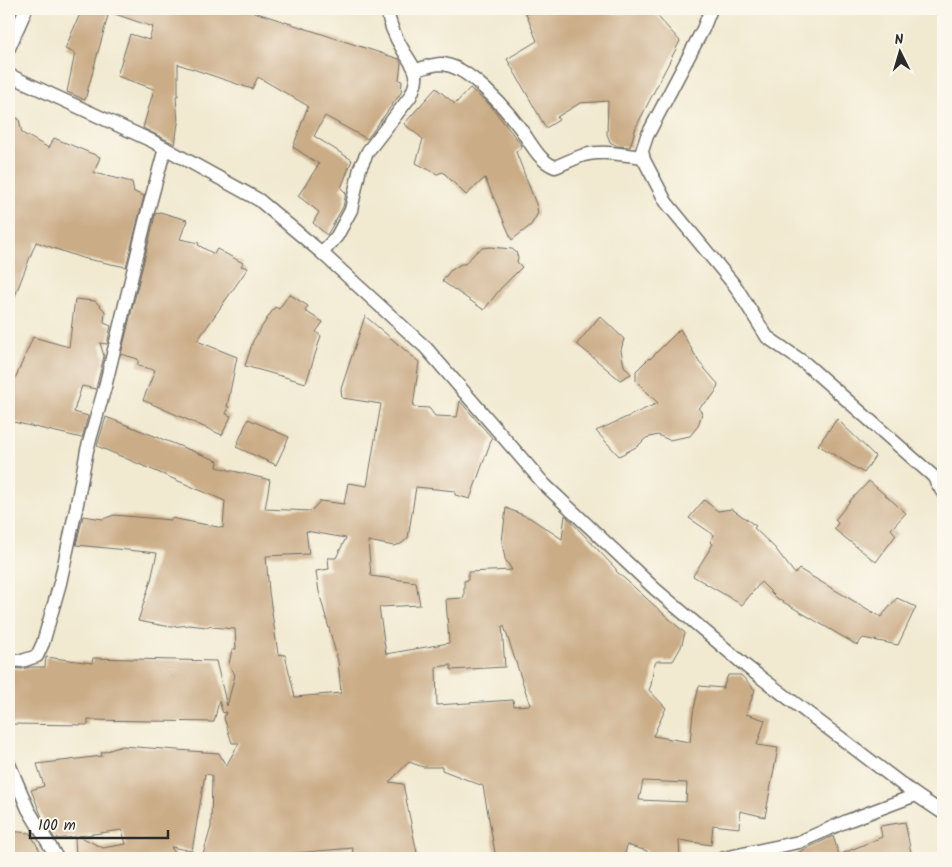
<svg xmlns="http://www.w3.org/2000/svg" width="952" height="867" viewBox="0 0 952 867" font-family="Kalam,sans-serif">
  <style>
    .building { fill: #caac86; fill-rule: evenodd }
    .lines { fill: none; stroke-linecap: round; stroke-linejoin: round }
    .minor-casing { stroke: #706e65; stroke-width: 15 }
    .minor { stroke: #fff; stroke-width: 12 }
  </style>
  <rect width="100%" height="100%" fill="#fbf7ec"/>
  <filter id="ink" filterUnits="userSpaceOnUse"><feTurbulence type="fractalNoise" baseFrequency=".02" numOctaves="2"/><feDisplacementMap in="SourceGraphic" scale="10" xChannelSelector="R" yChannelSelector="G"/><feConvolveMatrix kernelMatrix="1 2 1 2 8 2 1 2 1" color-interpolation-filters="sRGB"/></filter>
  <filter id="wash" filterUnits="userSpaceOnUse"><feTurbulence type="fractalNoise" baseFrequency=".0096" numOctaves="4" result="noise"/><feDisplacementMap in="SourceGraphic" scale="20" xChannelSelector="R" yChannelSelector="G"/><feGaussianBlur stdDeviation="1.12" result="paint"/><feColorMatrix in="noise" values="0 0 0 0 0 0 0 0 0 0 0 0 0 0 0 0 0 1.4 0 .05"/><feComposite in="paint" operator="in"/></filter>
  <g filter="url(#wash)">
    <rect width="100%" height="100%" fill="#f1e9d0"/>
    <g id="blocks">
      <g class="building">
        <polygon points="82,9 245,9 399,59 401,63 399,80 402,81 401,93 367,139 325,116 314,136 352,160 341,188 346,193 343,207 327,235 313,223 319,212 298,196 319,164 293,147 308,106 258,77 252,89 178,64 178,96 176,96 178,123 175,144 143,128 154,89 117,76 130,34 149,40 153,27 109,12 85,100 67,92 75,53 65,49"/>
        <polygon points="524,9 571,9 571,11 623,14 637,9 651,9 680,41 636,127 630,147 617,146 610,142 607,134 608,101 580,103 557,117 559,120 546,128 507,59 537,41"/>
        <polygon points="436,88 455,104 470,88 490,105 520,143 521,148 516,152 536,204 538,213 531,225 512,240 485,178 466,195 443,172 437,174 416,163 423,139 404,124"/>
        <polygon points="9,114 19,119 22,133 49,148 54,138 100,157 94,173 132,182 134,192 144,196 126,267 82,258 36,242 9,311"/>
        <polygon points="160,212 187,220 180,239 199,243 198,245 214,254 217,249 243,263 241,266 248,268 197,341 237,357 227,407 229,407 226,414 231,416 222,435 143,400 155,370 138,366 138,359 121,354 154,220 155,214"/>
        <polygon points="490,247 512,249 516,252 518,258 517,262 522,267 500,289 484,310 442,281 450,271 461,264 465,264 476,252 482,248"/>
        <polygon points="289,294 308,306 305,311 323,322 316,332 321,336 306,383 245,366 253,341 268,317 275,307 279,309"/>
        <polygon points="75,299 95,301 105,311 104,323 111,326 107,344 100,343 104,356 96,389 82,386 76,404 74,412 88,416 82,438 9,421 9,393 33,337 69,347"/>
        <path d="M 365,316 L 419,362 L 413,407 L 429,408 L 435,416 L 457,417 L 460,401 L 492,438 L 470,499 L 455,495 L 455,491 L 416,487 L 408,538 L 401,544 L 394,546 L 368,541 L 371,576 L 416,582 L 420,605 L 379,607 L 386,654 L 449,643 L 446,599 L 464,598 L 464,581 L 468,580 L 468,572 L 512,570 L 505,559 L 502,542 L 506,508 L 530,518 L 562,539 L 565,515 L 616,569 L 616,571 L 685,633 L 681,647 L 673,661 L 657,661 L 654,665 L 651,685 L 649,690 L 666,708 L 653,736 L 690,742 L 693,713 L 699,686 L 723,688 L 728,675 L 741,675 L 755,690 L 746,714 L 765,720 L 757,745 L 778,748 L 765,817 L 740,811 L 739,828 L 713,825 L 711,845 L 679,840 L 680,858 L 647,858 L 647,851 L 627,845 L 624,858 L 496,858 L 483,786 L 442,770 L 442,767 L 423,767 L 409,762 L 389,782 L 403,784 L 418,858 L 352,858 L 353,848 L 284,854 L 284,858 L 202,858 L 211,827 L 212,775 L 205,774 L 192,851 L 171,847 L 178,858 L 76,858 L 75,837 L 55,839 L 42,817 L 31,790 L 44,786 L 37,764 L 102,756 L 101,753 L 122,746 L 219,753 L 226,766 L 239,743 L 232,743 L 224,718 L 226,712 L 223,713 L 219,701 L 214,722 L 88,720 L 88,725 L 9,724 L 9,668 L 22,669 L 30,667 L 45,667 L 46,657 L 92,663 L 93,658 L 216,661 L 227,706 L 235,675 L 229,664 L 232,649 L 236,649 L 235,629 L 212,627 L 211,625 L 207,627 L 189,625 L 171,627 L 138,621 L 151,580 L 157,553 L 76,545 L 83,516 L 103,519 L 114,515 L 171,520 L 171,518 L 223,528 L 225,501 L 97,446 L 106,417 L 218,461 L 217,467 L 270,480 L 265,509 L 311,511 L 320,501 L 344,504 L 348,483 L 367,486 L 381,404 L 342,398 L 341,389 ZM 306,531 L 346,538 L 336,558 L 328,558 L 329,569 L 316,571 L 319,592 L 338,661 L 341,693 L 295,697 L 285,655 L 278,654 L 269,592 L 266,556 L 309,554 ZM 502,626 L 504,626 L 530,705 L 514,706 L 513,700 L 437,705 L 436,667 L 451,665 L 451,670 L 505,667 ZM 643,781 L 687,783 L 686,802 L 639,800 ZM 122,830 L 126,844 L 103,848 L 79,836 Z"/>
        <polygon points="600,316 624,339 621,350 624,366 631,374 620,380 577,344"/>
        <polygon points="680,329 699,362 718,384 716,391 711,398 698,408 702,413 698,426 690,436 669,440 658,435 646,438 638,446 619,456 596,431 658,403 636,381 636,371 649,358 650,359"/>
        <polygon points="248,419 289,437 276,465 236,447"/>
        <polygon points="837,419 875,456 864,473 818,445"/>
        <polygon points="869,481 906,513 891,529 896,535 876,562 834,529 838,523 835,520 854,496 855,496"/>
        <polygon points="704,500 718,511 732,509 756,526 754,528 775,548 795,574 799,569 881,617 897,598 916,607 898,645 863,638 857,645 778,599 761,582 742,605 693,576 713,544 710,542 714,535 689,518"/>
        <polygon points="905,822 912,858 799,858 797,853 833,836 839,855 882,837 880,826"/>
        <polygon points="9,831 30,833 44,858 9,858"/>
      </g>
    </g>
  </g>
  <g filter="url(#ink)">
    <use href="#blocks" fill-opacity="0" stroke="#706e65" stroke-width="1"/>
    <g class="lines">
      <defs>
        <g id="minor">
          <polyline points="711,9 703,29 647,136 642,151 644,160 666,202 736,287 767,337 806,364 933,476 943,493"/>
          <polyline points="9,48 26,9"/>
          <path d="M 415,70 C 424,68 433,64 441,64 C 468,65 505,108 520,128 C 531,143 538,160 555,167 C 565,163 575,158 584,155 C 604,150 624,155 643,157"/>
          <polyline points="9,75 152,141 259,200 322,253 426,348 544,484 655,589 747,667 916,795 943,813"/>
          <path d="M 322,253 L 337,236 L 351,210 L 360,168 L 368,151 L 410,97 C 422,73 415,70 403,50 C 395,37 389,23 387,9"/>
          <polyline points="9,660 22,661 37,656 43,643 60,583 76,509 87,450 105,387 146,218 165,148"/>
          <polyline points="9,764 28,809 57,858"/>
          <polyline points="724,858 799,842 847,821 916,795"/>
        </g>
      </defs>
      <use href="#minor" class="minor-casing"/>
      <use href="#minor" class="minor"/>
    </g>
  </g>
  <rect width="952" height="867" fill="none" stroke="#fbf7ec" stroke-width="30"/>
  <g transform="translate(900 52) rotate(355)" stroke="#fbf7ec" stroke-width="4" paint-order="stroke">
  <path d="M0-4L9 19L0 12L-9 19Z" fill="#2b2b2b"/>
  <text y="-8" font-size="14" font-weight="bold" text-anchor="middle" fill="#2b2b2b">N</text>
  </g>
  <path d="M30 830v8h138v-8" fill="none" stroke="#2b2b2b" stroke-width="2.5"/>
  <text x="38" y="830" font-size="15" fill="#2b2b2b" stroke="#fbf7ec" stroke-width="4" paint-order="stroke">100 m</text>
</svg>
